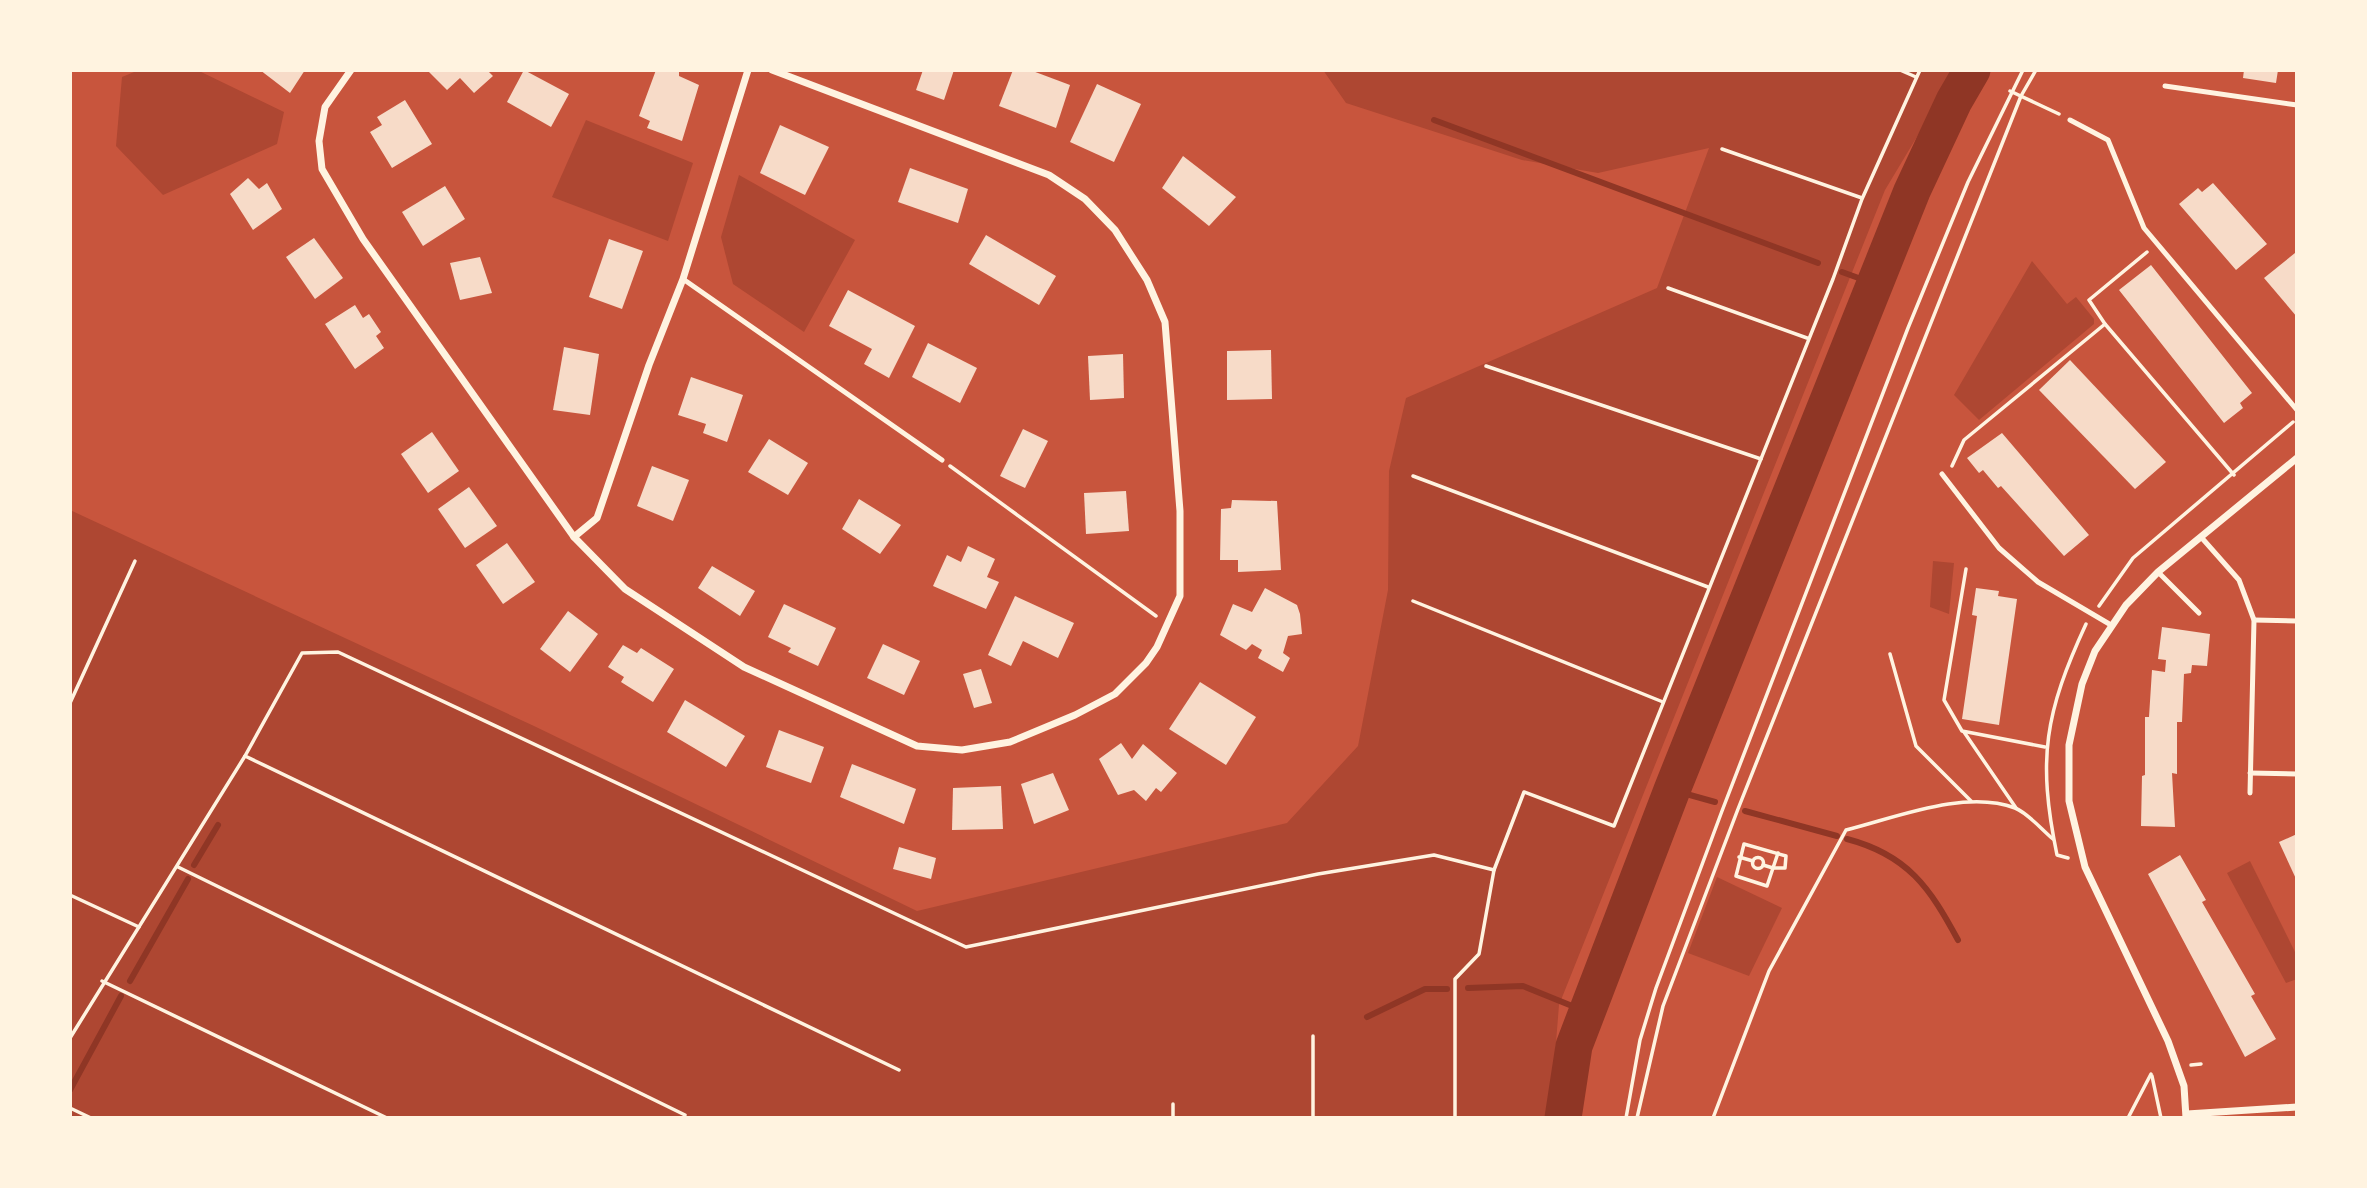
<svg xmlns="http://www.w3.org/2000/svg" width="2367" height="1188" viewBox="0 0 2367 1188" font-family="Quicksand,sans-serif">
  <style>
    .green { fill: #ae4732 }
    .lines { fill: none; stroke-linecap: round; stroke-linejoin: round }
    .stream { stroke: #8f3625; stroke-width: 6 }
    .river { stroke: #8f3625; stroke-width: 37 }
    .building { fill: #f7dbc8 }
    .path { stroke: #fff3e0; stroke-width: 3.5 }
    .service { stroke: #fff3e0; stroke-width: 5 }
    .minor { stroke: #fff3e0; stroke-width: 7 }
  </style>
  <rect width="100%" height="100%" fill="#c8553d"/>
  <g class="green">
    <polygon points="139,70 197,70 284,112 277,144 163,195 116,146 122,77"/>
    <polygon points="1323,70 1957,70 1885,190 1559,1005 1550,1118 70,1118 70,510 534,726 917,911 1287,823 1358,746 1388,590 1389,471 1406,398 1657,288 1709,148 1598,173 1522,160 1346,103"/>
    <polygon points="586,120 693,163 668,241 552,197"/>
    <polygon points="739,175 855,240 804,332 733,284 721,237"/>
    <polygon points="2032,261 2067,304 2076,297 2094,319 2094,324 1979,420 1954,395"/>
    <polygon points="1933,561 1954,563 1949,614 1930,607"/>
    <polygon points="2250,861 2297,956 2297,979 2286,983 2227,873"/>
    <polygon points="1717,877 1782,908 1749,976 1688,953"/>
  </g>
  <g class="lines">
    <g class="stream">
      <polyline points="1434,120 1818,263"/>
      <polyline points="1842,272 1875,284"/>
      <polyline points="1672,790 1715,802"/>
      <polyline points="1745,811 1837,836"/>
      <path d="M 1847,839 C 1908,855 1930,888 1958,940"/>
      <polyline points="194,865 218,825"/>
      <polyline points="130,981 188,879"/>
      <polyline points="1468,988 1523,986 1587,1012"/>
      <polyline points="1367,1017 1425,989 1447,989"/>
      <polyline points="70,1090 121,996"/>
    </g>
    <polyline class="river" points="1563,1118 1574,1046 1672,790 1912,191 1954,101 1972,70"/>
  </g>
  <g class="building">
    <polygon points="260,70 305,70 290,93"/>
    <polygon points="427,70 487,70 493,76 474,93 460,78 447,90"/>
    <polygon points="524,70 569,94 551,127 507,102"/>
    <polygon points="656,70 679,70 679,76 699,85 682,141 647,128 650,121 639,116"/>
    <polygon points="923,70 954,70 944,100 916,90"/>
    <polygon points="1013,70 1030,70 1070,85 1056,128 999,106"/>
    <polygon points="2244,70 2278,70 2276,83 2243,78"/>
    <polygon points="1097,84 1141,104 1114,162 1070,142"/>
    <polygon points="405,100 432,144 392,168 370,132 382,125 377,117"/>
    <polygon points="780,125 829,147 805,195 760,173"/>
    <polygon points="1183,156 1236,197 1209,226 1162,188"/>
    <polygon points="910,168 968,189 958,223 898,202"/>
    <polygon points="248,178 259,189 267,183 282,209 253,230 230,194"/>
    <polygon points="2213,183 2267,244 2236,270 2179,204 2198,188 2202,192"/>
    <polygon points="445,186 465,219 423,246 402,212"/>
    <polygon points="986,235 1056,276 1039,305 969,264"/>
    <polygon points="314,238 343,278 315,299 286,257"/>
    <polygon points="609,239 643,251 622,309 589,297"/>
    <polygon points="2295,253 2297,256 2297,317 2264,278"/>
    <polygon points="480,257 492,293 460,300 450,263"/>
    <polygon points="2151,265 2252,393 2240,403 2243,408 2224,423 2119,290"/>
    <polygon points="848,290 915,326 889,378 864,364 872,349 829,326"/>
    <polygon points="355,305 363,318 369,314 381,332 376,336 384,348 355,369 325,324"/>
    <polygon points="928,343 977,368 960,403 912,377"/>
    <polygon points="564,347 599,354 590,415 553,410"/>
    <polygon points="1271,350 1272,399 1227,400 1227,351"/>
    <polygon points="1123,354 1124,398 1090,400 1088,356"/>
    <polygon points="2070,360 2166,462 2135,489 2039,390"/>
    <polygon points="691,377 743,395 727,442 703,433 706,424 678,415"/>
    <polygon points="1023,429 1048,441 1025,488 1000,476"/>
    <polygon points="432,432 459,471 428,493 401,454"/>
    <polygon points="2002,433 2089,535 2064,556 2001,486 1998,488 1983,470 1979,473 1967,458"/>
    <polygon points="769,439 808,463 788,495 748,472"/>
    <polygon points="652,466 689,480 673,521 637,506"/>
    <polygon points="469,487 497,526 465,548 438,509"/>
    <polygon points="1126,491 1129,531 1086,534 1084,493"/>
    <polygon points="859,499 901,525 880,554 842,529"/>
    <polygon points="1232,500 1277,501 1281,570 1238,572 1238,560 1220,560 1221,509 1231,508"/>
    <polygon points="507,543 535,582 503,604 476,565"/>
    <polygon points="968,546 995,559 987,577 999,582 986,609 933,586 947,555 961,562"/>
    <polygon points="712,566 755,591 740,616 698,588"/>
    <polygon points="1265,588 1297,605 1300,614 1302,634 1288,636 1283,653 1290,658 1283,672 1258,658 1262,650 1252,644 1246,650 1220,635 1233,604 1252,612"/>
    <polygon points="1976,588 1999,591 1998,596 2017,599 1999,725 1962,719 1977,616 1972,615"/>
    <polygon points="1015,596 1074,623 1058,658 1023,641 1011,666 988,655"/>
    <polygon points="784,604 836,628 818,666 788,652 791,648 768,637"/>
    <polygon points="568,611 598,634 570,672 540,649"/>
    <polygon points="2162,627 2210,634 2207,666 2192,665 2191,673 2184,674 2182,722 2177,722 2177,774 2172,773 2175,827 2141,826 2142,776 2145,775 2145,717 2149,717 2152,670 2165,672 2166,660 2158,659"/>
    <polygon points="883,644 920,661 904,695 867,678"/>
    <polygon points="623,645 637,653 641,648 674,669 653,702 621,682 624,677 608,667"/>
    <polygon points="981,669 992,703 974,708 963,674"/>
    <polygon points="1200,682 1256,717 1226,765 1169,729"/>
    <polygon points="685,700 745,736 726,767 667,732"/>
    <polygon points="779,730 824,747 811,783 766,767"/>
    <polygon points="1121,743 1132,759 1143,744 1177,773 1161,792 1156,788 1146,801 1134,790 1118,795 1099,759"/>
    <polygon points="852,764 916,789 904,824 840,797"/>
    <polygon points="1053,773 1069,810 1034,824 1021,784"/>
    <polygon points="1001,786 1003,829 952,830 953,788"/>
    <polygon points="2297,834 2297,881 2279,842"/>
    <polygon points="899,847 936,858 931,879 893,869"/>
    <polygon points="2180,855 2206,900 2202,902 2255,994 2251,996 2276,1039 2245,1057 2148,874"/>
  </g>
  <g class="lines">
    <g class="path">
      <polyline points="1900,70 1916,77"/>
      <polyline points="2010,91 2059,114"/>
      <polyline points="1722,149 1862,198"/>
      <polyline points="2147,252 2089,300 2105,324 2234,475"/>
      <polyline points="1668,288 1807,338"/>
      <polyline points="1486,366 1761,459"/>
      <polyline points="950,466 1156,616"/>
      <polyline points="1952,466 1964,440 2105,324"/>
      <polyline points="1413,476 1708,587"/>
      <polyline points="1966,569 1944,700 1962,731 2045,747"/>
      <polyline points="1413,601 1663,702"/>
      <polyline points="2099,606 2133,558 2293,422"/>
      <polyline points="1890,654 1916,746 1971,801"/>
      <polyline points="70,703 135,561"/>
      <polyline points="1964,732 2016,808"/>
      <polyline points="245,756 899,1070"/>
      <polygon points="1744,844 1786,856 1785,868 1773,868 1767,886 1736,876"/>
      <polyline points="1739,857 1753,861"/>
      <circle cx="1758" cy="863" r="5.5"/>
      <path d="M 2068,858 L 2057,855 C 2037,758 2045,713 2086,624"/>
      <polyline points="1763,865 1773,868 1778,853"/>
      <polyline points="178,867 685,1115"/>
      <polyline points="70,895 139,927"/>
      <polyline points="102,981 387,1118"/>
      <polyline points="70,1038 245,756 302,653 338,652 966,947 1318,874 1434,855 1494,870"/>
      <polyline points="2191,1065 2201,1064"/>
      <polyline points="2152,1076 2161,1118"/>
      <polyline points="70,1108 91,1118"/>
      <polyline points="1173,1118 1173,1104"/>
      <polyline points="1313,1118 1313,1036"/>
      <polyline points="1455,1118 1455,979 1479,954 1494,870 1524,792 1614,826 1833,279 1862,199 1920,70"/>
      <polyline points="1626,1118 1640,1040 1656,988 1722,811 1908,328 1968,182 2023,70"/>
      <polyline points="1637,1118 1663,1006 1738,809 2021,96 2036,70"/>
      <path d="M 1713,1118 L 1769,971 L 1846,830 C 1895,818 1965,789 2015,808 C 2028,813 2042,830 2053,839"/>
      <polyline points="2128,1118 2151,1074"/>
    </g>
    <g class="service">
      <polyline points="2165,86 2297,105"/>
      <polyline points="2070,120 2108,140 2144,228 2297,410"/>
      <polyline points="683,279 942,460"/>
      <polyline points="1942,474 1999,548 2038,582 2111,625"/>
      <polyline points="2201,537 2239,580 2254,620 2250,793"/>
      <polyline points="2158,572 2199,613"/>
      <polyline points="2254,620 2297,621"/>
      <polyline points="2250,773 2297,774"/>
    </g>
    <g class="minor">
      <polyline points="351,70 325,107 319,141 322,169 363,239 574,537 625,589 744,667 917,746 962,750 1010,742 1075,715 1115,694 1146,663 1157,647 1180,596 1180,511 1165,322 1147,280 1115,230 1085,199 1049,175 772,70"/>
      <polyline points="574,537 597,518 649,365 683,279 748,70"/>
      <polyline points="2187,1114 2297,1107"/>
      <polyline points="2186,1118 2184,1086 2168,1041 2085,867 2069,801 2069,745 2082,684 2095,651 2126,605 2158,572 2297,458"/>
    </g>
  </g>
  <rect width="2367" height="1188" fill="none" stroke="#fff3e0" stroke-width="144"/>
</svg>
